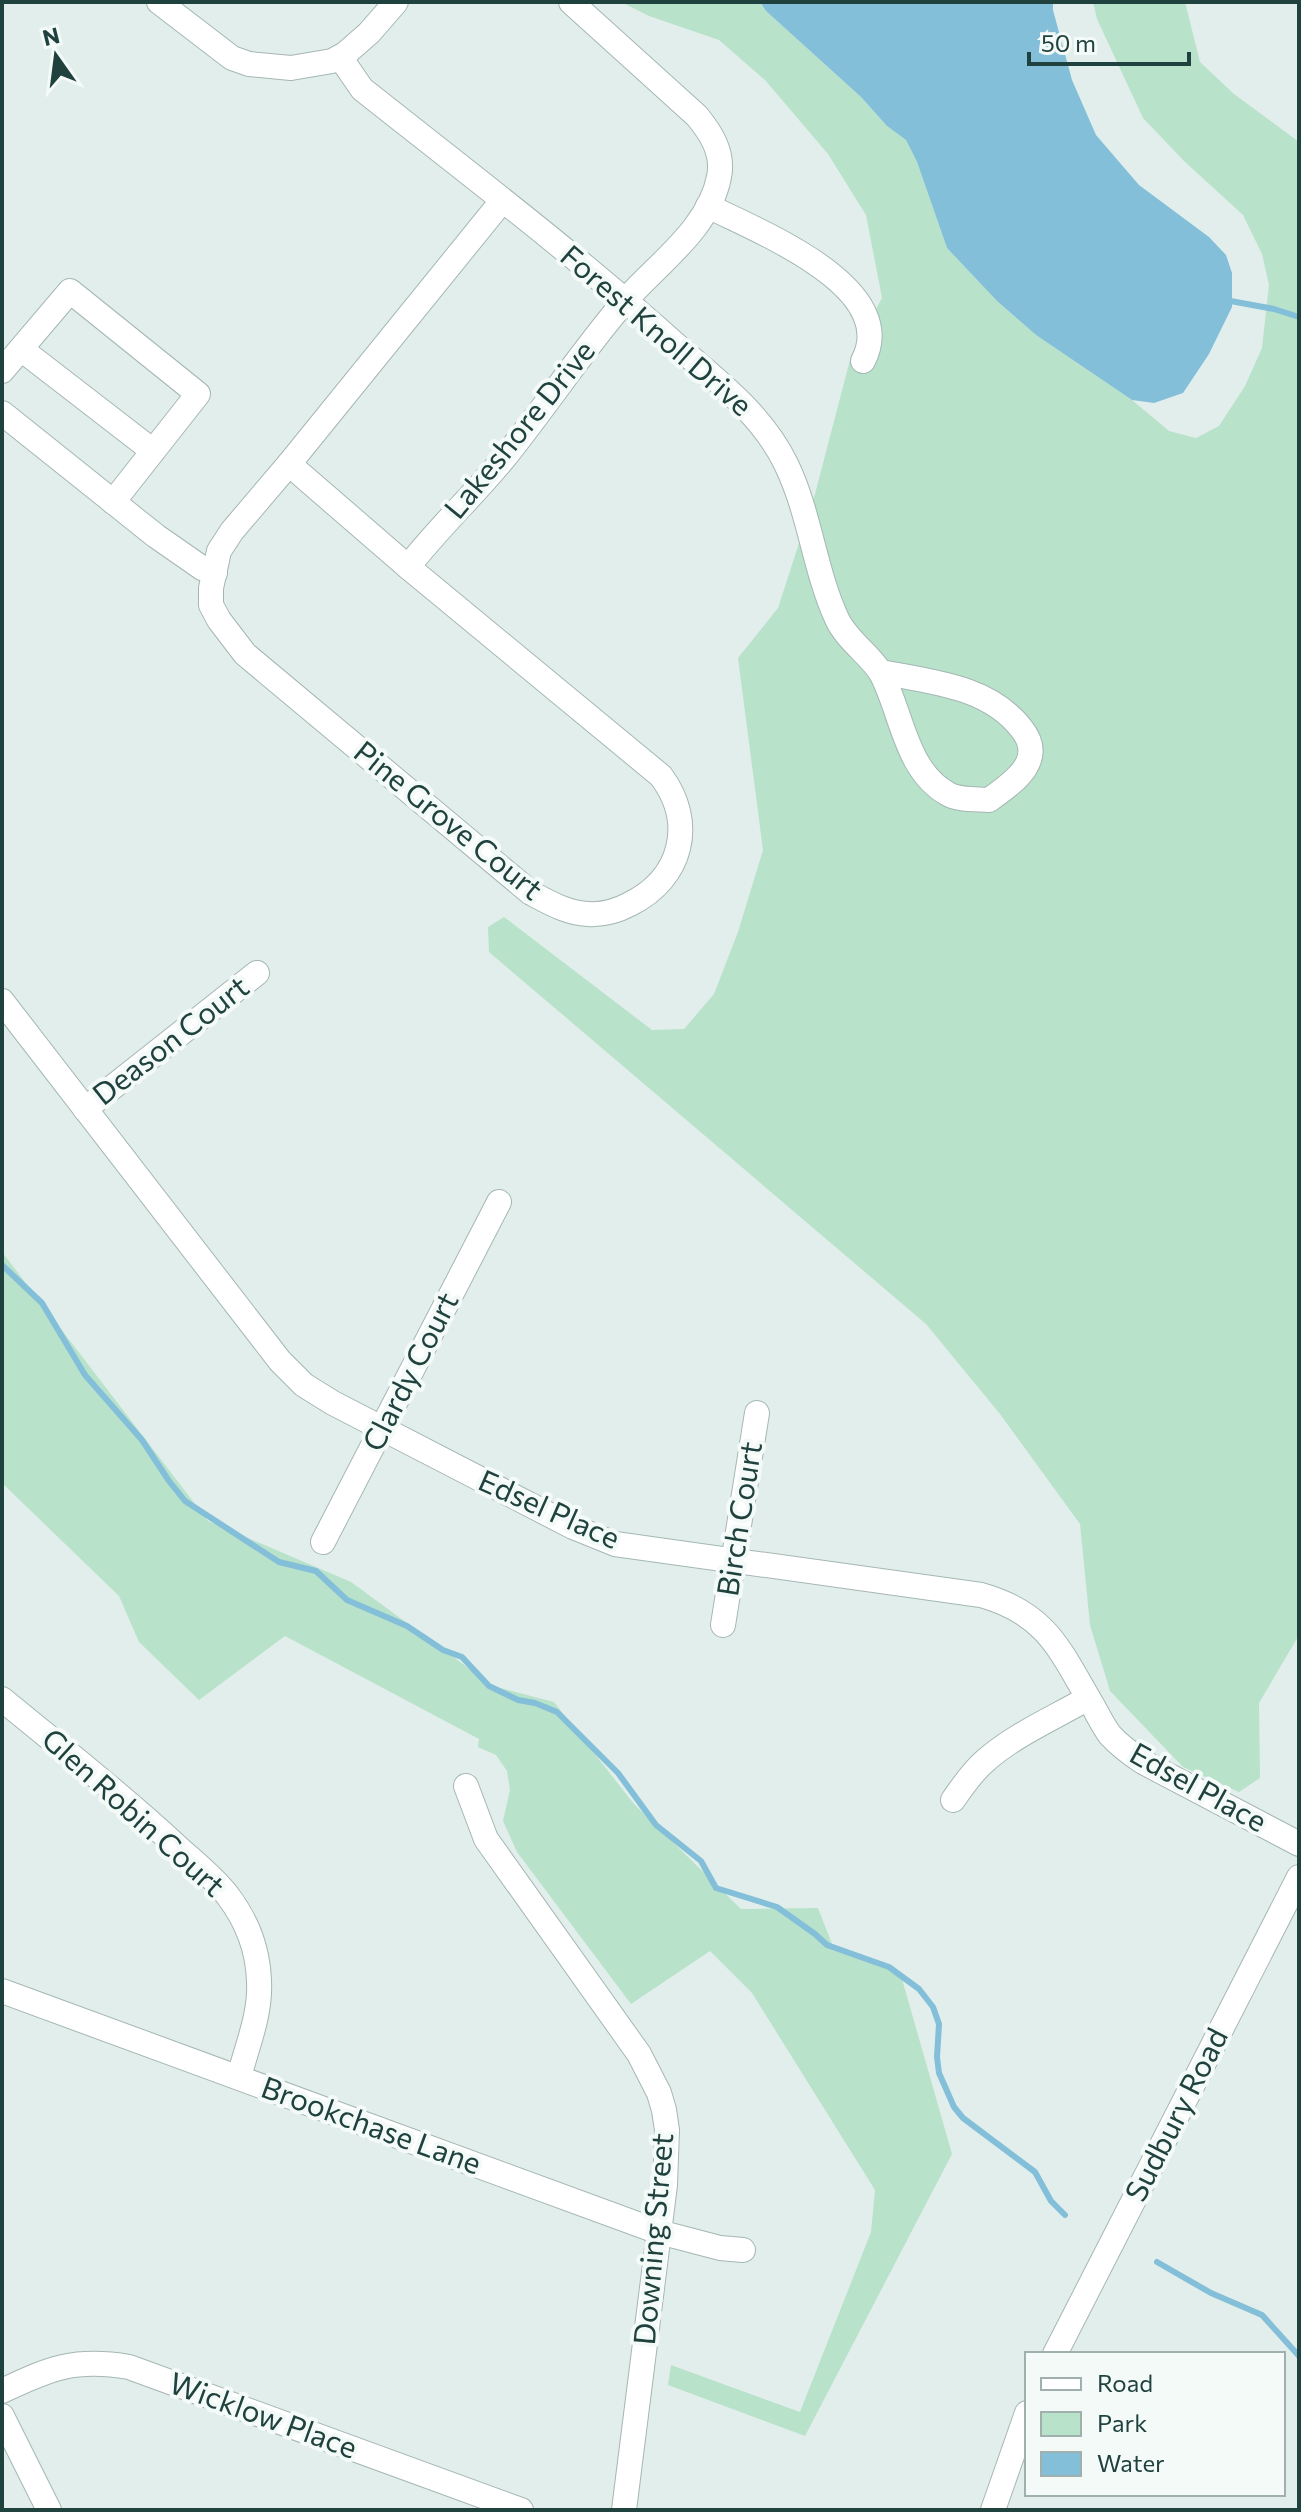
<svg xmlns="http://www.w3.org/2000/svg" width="1301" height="2512" viewBox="0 0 1301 2512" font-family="Commissioner,sans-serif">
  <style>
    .green { fill: #b9e2ca }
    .water { fill: #84bfda }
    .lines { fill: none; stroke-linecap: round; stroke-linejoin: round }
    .stream { stroke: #84bfda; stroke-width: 6 }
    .minor-casing { stroke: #a4b7b4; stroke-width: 26 }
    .minor { stroke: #fff; stroke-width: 24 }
    .labels { text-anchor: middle; stroke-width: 8; stroke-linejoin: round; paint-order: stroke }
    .street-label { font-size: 30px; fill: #20423e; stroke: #f4faf8 }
  </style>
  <rect width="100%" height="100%" fill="#e2eeeb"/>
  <g class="green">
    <polygon points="621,2 760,2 766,11 861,97 887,126 906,140 917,162 947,248 997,301 1036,335 1132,400 1169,431 1196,438 1219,426 1245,386 1262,348 1269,285 1262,254 1243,215 1184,161 1143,118 1097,19 1093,2 1185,2 1200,62 1234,94 1299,142 1299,1635 1259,1703 1260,1778 1239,1792 1183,1767 1110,1691 1090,1625 1080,1524 1000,1414 926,1324 489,952 488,927 504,917 652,1030 684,1029 714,994 738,932 763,850 738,658 778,608 815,494 851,356 882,298 866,215 828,154 765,80 719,40 649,16"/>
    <polygon points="2,1252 208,1521 351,1582 493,1686 554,1702 634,1804 741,1909 818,1908 834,1949 900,1972 952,2154 805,2436 668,2385 671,2365 800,2412 871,2232 875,2190 752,1993 710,1951 631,2004 517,1852 503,1821 510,1790 507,1771 496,1755 478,1747 479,1739 285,1636 199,1700 139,1642 119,1596 2,1483"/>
  </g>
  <polygon class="water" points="760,2 1053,2 1053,10 1072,80 1096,135 1139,185 1209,237 1226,255 1232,273 1232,307 1209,354 1183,393 1154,403 1132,400 1036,335 997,301 947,248 917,162 906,140 887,126 861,97 766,11"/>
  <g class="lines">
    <g class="stream">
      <polyline points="1225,300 1274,309 1299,317"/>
      <polyline points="2,1265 42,1303 85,1375 142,1440 169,1481 185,1501 279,1562 316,1571 347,1600 407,1626 443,1650 462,1657 489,1686 518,1700 535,1703 557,1712 618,1773 656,1825 701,1861 716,1888 777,1907 815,1934 827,1945 889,1967 919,1989 933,2007 939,2024 937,2057 939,2073 954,2107 963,2118 1035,2172 1051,2201 1065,2215"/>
      <polyline points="1157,2262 1211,2293 1262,2315 1299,2356"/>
    </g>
    <defs>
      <g id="minor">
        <polyline points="159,2 232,58 249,64 291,68 332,61 345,54 369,33 396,2"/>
        <path d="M 340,57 L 362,89 C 468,173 576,255 676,345 C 717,381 762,414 786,464 C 810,513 814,569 837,619 C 847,641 873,657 882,675 C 902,714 906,771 948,794 C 958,800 977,799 989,800 C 1014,782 1047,760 1021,728 C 988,686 931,682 881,672"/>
        <path d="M 708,206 C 757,231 902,287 863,361"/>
        <polyline points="21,349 153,451"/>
        <polyline points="2,371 70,291 198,394 113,502"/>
        <polyline points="2,413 156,536 202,568 215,573"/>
        <path d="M 289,464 L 408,567 L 661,776 C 696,823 682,878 630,904 C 617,911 603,915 588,914 C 567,913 550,903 531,893 L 245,654 L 219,620 L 211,605 L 211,588 L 219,551 L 232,531 Z"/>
        <polyline points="289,464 502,201"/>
        <path d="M 408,567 C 438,528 474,495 505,457 C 546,406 582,351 624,302 C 657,264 709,229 719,177 C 724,153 711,133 697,116 L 571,2"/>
        <path d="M 2,1001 L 280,1361 L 304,1385 L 333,1403 L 573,1527 L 615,1544 L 981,1595 C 1049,1614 1061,1653 1094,1708 C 1099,1717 1104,1727 1110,1735 C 1119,1745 1131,1754 1143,1762 L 1299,1844"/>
        <polyline points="85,1109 257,973"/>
        <polyline points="323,1542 499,1202"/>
        <polyline points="723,1625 757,1413"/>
        <path d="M 2,1699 C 59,1746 117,1791 171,1841 C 190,1859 213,1876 228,1896 C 247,1921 258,1951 259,1981 C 261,2014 247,2046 239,2077"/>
        <polyline points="466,1786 486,1839 639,2054 659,2093 664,2110 667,2130 665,2185 624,2510"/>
        <path d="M 953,1800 C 963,1786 972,1772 985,1761 C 1014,1735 1054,1718 1088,1698"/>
        <polyline points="2,1991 659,2232 720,2248 743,2250"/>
        <polyline points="1055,2354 1299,1877"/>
        <path d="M 2,2391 C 50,2368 75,2358 129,2367 L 521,2510"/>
        <polyline points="2,2416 49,2510"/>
        <polyline points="993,2510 1027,2413"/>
      </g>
    </defs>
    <use href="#minor" class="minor-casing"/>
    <use href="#minor" class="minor"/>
  </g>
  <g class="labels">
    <g class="street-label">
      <text transform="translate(656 331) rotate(41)" y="10">Forest Knoll Drive</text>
      <text transform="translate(520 430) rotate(-51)" y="10">Lakeshore Drive</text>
      <text transform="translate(448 821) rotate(39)" y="10">Pine Grove Court</text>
      <text transform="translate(171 1041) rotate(-38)" y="10">Deason Court</text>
      <text transform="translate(411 1372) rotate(-63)" y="10">Clardy Court</text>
      <text transform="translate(549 1510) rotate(24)" y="10">Edsel Place</text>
      <text transform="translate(740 1519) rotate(-81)" y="10">Birch Court</text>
      <text transform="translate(1198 1788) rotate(29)" y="10">Edsel Place</text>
      <text transform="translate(133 1813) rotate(42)" y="10">Glen Robin Court</text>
      <text transform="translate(1177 2115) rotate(-63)" y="10">Sudbury Road</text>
      <text transform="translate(371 2126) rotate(20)" y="10">Brookchase Lane</text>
      <text transform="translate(654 2239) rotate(-85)" y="10">Downing Street</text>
      <text transform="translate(263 2416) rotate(20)" y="10">Wicklow Place</text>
    </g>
  </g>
  <rect width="1301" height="2512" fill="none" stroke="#20423e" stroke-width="8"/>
  <rect x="1025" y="2352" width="260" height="144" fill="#f4faf8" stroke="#9fb0ae" stroke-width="2"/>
  <rect x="1041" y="2378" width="40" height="12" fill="#ffffff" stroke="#9fb0ae" stroke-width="2"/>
  <text x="1097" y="2392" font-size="24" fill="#20423e">Road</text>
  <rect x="1041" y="2412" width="40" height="24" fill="#b9e2ca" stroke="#9fb0ae" stroke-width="2"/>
  <text x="1097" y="2432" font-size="24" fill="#20423e">Park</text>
  <rect x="1041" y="2452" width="40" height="24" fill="#84bfda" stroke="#9fb0ae" stroke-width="2"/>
  <text x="1097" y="2472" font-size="24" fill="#20423e">Water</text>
  <g transform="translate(56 56) rotate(346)" stroke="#f4faf8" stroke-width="6" paint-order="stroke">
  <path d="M0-6L14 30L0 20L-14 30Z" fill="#20423e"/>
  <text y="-12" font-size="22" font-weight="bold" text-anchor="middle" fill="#20423e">N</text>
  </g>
  <path d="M1029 52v12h160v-12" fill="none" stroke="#20423e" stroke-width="4"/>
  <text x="1041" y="52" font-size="24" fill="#20423e" stroke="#f4faf8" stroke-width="6" paint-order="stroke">50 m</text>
</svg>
